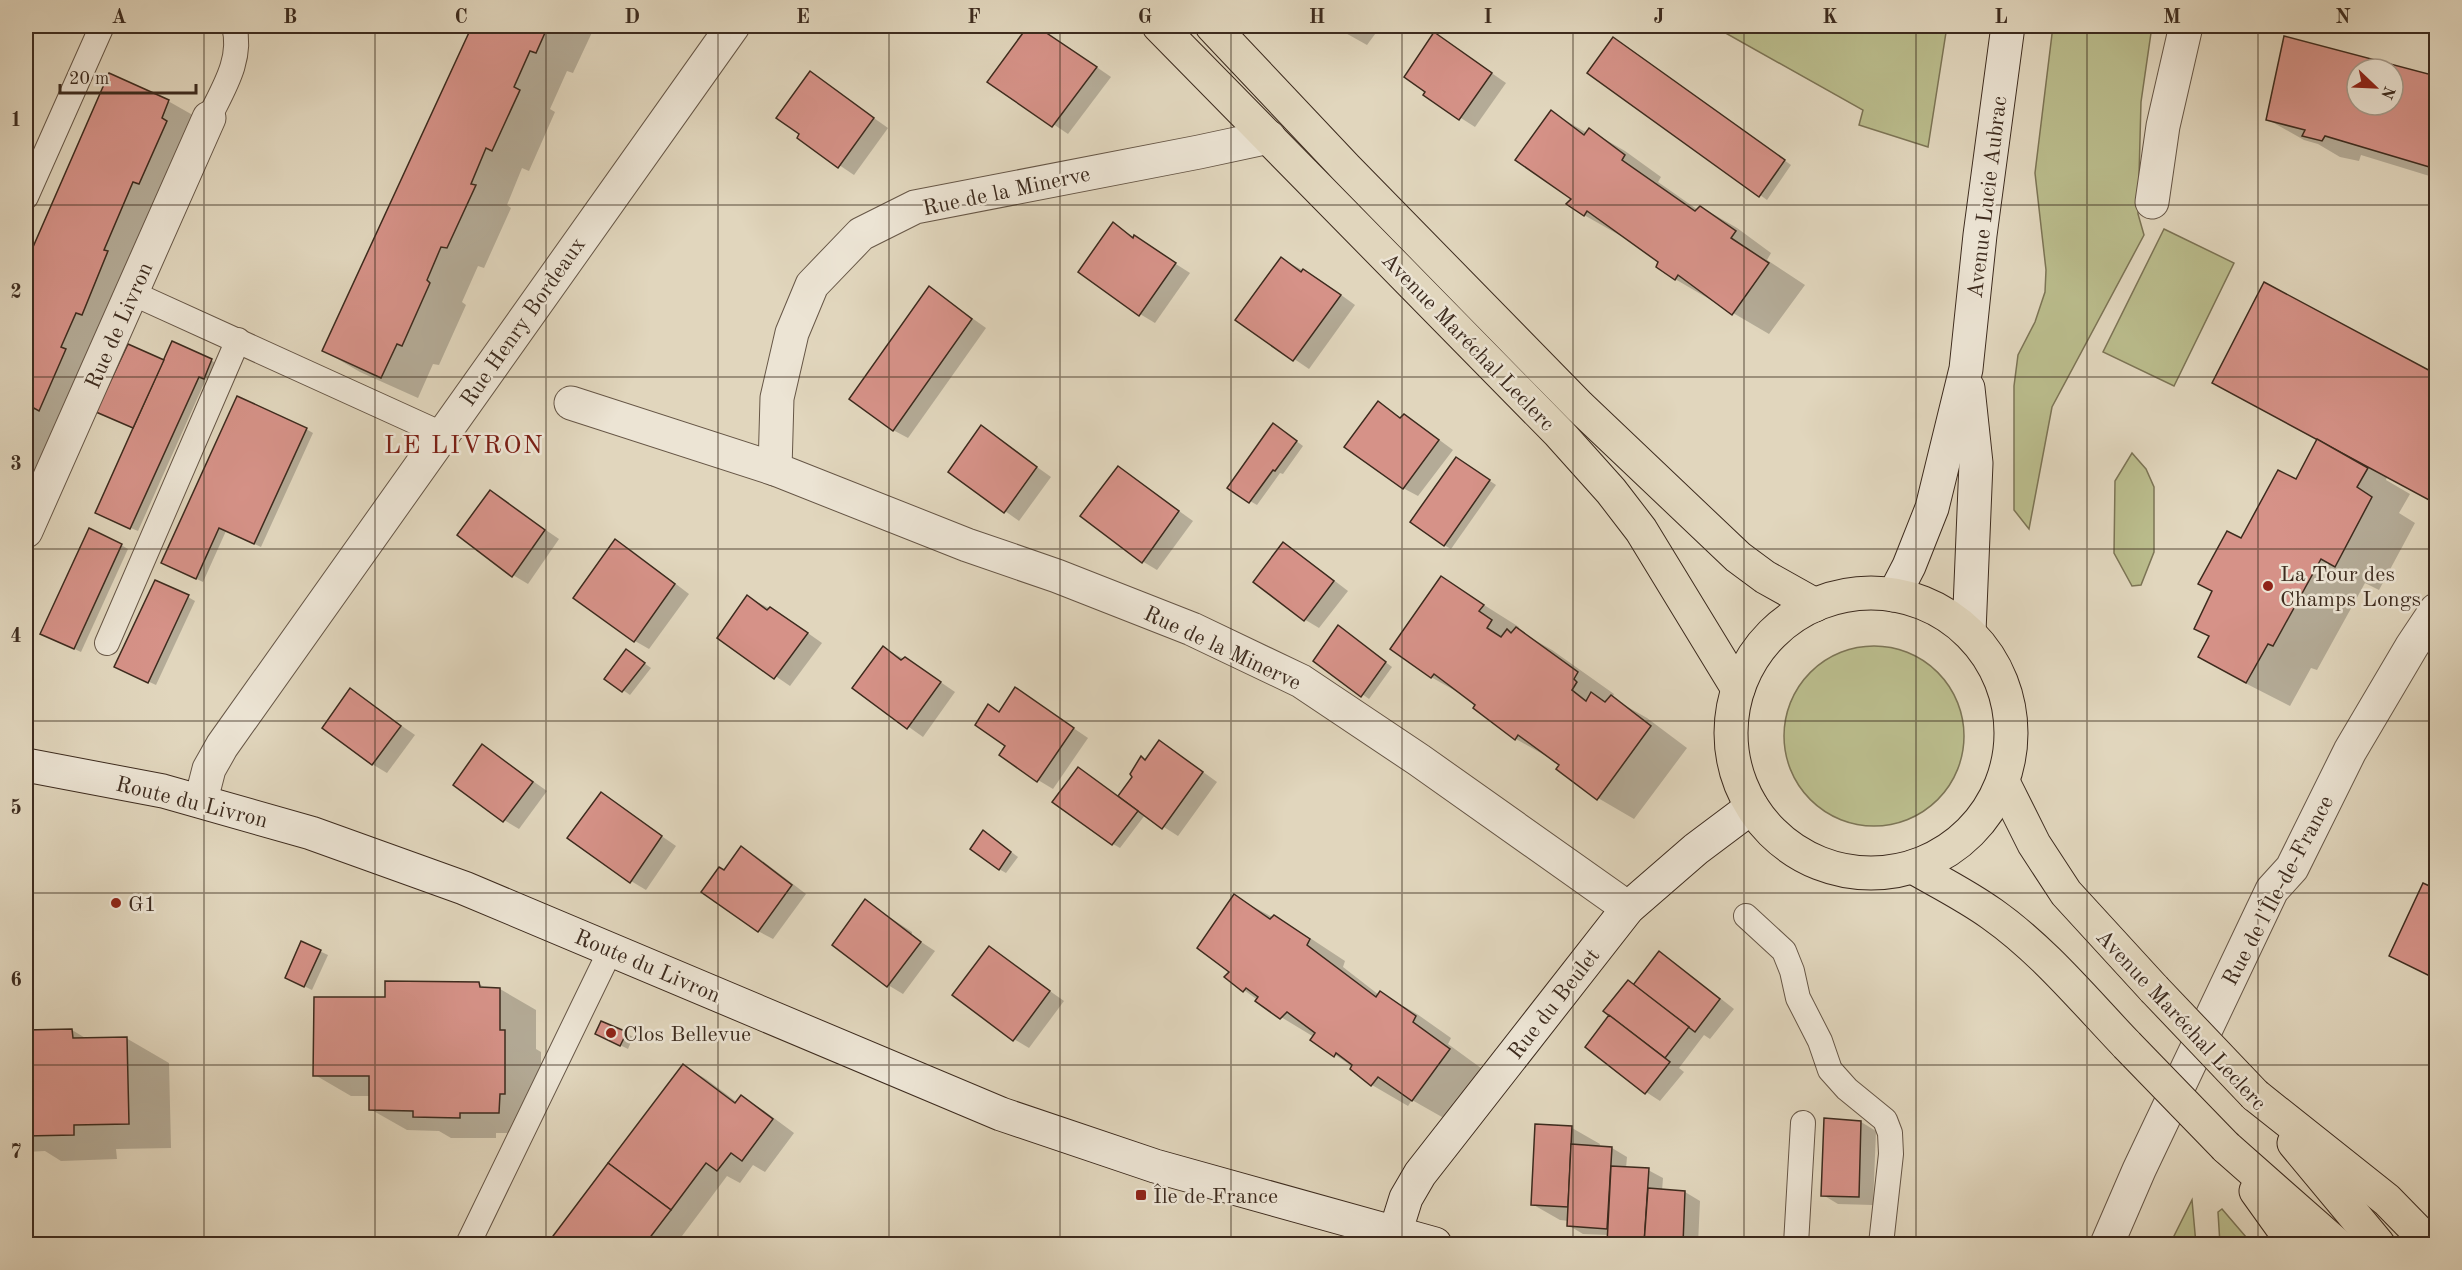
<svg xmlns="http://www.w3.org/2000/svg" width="2462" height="1270" viewBox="0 0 2462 1270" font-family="'Old Standard TT',serif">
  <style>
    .green { fill: #babc8c; stroke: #7c7455; stroke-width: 1.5 }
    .shadow { fill: #0003; fill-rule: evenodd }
    .building { fill: #d69288; stroke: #3d2b1e; stroke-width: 1.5; fill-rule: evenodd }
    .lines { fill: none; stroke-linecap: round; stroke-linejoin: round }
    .lane-casing { stroke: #665646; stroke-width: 26 }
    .street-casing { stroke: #665646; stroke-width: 35 }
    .secondary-casing { stroke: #3d2b1e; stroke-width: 35 }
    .primary-casing { stroke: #3d2b1e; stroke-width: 35 }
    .lane { stroke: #ece4d4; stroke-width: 24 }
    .street { stroke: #ece4d4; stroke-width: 33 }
    .secondary { stroke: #ece4d4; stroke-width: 33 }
    .primary { stroke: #e1d6bd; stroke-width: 33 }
    .primary-bridge-casing { stroke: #3d2b1e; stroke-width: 35; stroke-linecap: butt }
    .primary-bridge { stroke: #e1d6bd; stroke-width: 33 }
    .grid { fill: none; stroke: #3d2b1e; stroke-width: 1.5; stroke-opacity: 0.55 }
    .poi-dot { fill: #8f2418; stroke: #ece4d4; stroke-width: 2 }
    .labels { text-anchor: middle; stroke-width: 5; stroke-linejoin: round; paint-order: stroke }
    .street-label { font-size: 22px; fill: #3d2b1e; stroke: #ece4d4 }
    .poi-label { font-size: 22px; fill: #3d2b1e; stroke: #ece4d4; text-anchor: start }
    .quarter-label { font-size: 26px; letter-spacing: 1.5px; fill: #7a1f14; stroke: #ece4d4 }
    .neatline { fill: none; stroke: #3d2b1e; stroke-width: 2 }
    .grid-label { font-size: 20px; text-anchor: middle; font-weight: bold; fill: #3d2b1e }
  </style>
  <rect width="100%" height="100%" fill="#e1d6bd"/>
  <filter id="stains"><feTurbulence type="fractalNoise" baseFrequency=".00333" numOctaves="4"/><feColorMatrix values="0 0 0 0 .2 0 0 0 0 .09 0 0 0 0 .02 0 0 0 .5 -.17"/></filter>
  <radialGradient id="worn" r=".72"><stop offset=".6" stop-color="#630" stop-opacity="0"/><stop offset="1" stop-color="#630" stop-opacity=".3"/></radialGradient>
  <g class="green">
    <polygon points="1713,26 1947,26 1928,147 1859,125 1863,110"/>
    <polygon points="2053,26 2152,26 2141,102 2138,214 2144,235 2052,407 2029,529 2014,510 2014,386 2018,355 2035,322 2045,292 2046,270 2035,173"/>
    <polygon points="2164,229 2234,263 2174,386 2103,352"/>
    <polygon points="2132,453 2146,469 2154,487 2154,552 2141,585 2132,586 2114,553 2115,481"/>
    <circle cx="1874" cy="736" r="90"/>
    <polygon points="2192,1200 2196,1244 2170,1244"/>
    <polygon points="2222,1209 2252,1244 2220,1244 2218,1212"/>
  </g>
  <g class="shadow">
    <polygon points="473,26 595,26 573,73 567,71 550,109 555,112 529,171 522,168 507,205 511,208 484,268 478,266 462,302 466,305 439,365 433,364 418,398 360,372 324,351"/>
    <polygon points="1030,26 1046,32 1111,77 1068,134 989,81"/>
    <polygon points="1333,26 1381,26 1367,45"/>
    <polygon points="1435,34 1506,83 1475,127 1425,95"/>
    <path d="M 2285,37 L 2436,78 L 2436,178 L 2361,155 L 2359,161 L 2340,157 L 2318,144 L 2304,140 L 2267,119 ZM 2357,69 L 2393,69 L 2393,105 L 2357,105 Z"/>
    <polygon points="1620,43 1791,165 1767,200 1589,73"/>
    <polygon points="810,73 888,128 854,175 799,138"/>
    <polygon points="110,75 168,101 205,122 26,529 26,267"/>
    <polygon points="1551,112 1587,133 1589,130 1625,151 1661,177 1658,182 1698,210 1701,207 1737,228 1771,253 1767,260 1805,285 1769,334 1675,279 1660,261 1622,234 1621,236 1584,215 1573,199"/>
    <polygon points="1113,224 1190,273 1155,323 1140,314"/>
    <polygon points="1282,259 1319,279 1355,305 1309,369 1237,320"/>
    <polygon points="2265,284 2436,375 2436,504 2387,477 2386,480 2410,494 2399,513 2415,523 2379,590 2365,583 2317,670 2311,668 2290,706 2243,682 2211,636 2242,540 2297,481 2319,440"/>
    <polygon points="930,288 986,328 908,438 893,430"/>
    <polygon points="211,360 218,365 211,382 206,379 138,531 104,517 135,428 105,415 164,362"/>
    <polygon points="1378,403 1402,419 1404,416 1419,425 1453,450 1418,496 1403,488"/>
    <polygon points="981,427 1051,477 1019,521 950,472"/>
    <polygon points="306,429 313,433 261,547 226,531 203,582 170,566"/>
    <polygon points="1280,429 1303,446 1283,474 1280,473 1257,505 1250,501"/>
    <polygon points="1463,463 1496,485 1451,549 1444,545"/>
    <polygon points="1119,468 1193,521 1157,570 1142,561"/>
    <polygon points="490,492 559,539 528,584 513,575"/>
    <polygon points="615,541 630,549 689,594 649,649 635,641"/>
    <polygon points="1284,544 1298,553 1348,591 1319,628 1304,619"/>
    <polygon points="121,545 128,549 81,652 49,637"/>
    <polygon points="1441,578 1519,627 1517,630 1552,650 1614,694 1612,698 1647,718 1687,748 1634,819 1598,798 1562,765 1516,739 1468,698 1431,677"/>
    <polygon points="188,597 195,601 156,685 123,670"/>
    <polygon points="748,597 785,617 822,643 790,686 719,637"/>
    <polygon points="1345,631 1392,667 1369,699 1315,660"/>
    <polygon points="884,648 920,668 955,692 923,737 854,688"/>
    <polygon points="633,655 651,668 630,695 606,678"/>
    <polygon points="1016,689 1088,738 1053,789 1038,780 1007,745 1000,713"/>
    <polygon points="350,690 415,735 387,773 372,764"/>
    <polygon points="483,746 547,791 519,829 504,820"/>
    <polygon points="1174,751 1217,782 1178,836 1145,815 1120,848 1113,844 1119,797 1146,761"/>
    <polygon points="601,794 676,846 646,890 631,881"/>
    <polygon points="990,836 1018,857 1006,873 999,869"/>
    <polygon points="742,848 756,856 806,894 773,939 758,931 724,871"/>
    <polygon points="2424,885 2436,891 2436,979 2406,964"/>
    <polygon points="1234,896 1310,938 1345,961 1343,967 1379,995 1381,993 1417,1014 1451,1038 1448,1044 1485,1071 1449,1121 1412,1100 1408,1106 1372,1085 1352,1068 1353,1067 1312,1039 1314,1037 1281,1017 1244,990 1231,971"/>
    <polygon points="865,901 912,932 912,936 935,951 903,994 888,985"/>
    <polygon points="302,943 328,955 312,990 294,981"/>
    <polygon points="989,948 1064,1001 1029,1048 1014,1039"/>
    <polygon points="1659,953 1674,962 1734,1009 1710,1039 1704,1035 1679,1068 1684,1072 1660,1101 1646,1092 1634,986"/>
    <polygon points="479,984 488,989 500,989 536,1010 536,1049 541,1052 541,1072 535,1133 496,1133 496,1138 451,1138 439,1131 407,1130 370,1109 370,1096 351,1096 315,1075 386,999"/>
    <polygon points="72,1030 87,1039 126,1038 169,1063 171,1148 116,1149 117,1159 61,1161 45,1151 26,1152 26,1032"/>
    <polygon points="626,1033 633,1037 628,1049 604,1037"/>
    <polygon points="684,1066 706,1079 738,1103 742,1097 763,1110 794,1133 765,1172 753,1165 740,1183 727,1176 676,1244 549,1244"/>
    <polygon points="1861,1122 1876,1131 1873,1205 1838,1204 1823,1195"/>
    <polygon points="1572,1128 1600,1144 1599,1148 1612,1148 1627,1157 1626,1168 1648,1170 1663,1178 1662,1191 1685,1192 1700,1201 1698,1244 1608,1244 1609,1235 1583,1234 1568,1225 1569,1221 1560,1220 1532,1204"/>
  </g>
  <g class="building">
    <polygon points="472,26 548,26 536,53 530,51 514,87 520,90 492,151 486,148 471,184 476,185 447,248 441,247 427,280 430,283 402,346 397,344 381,378 322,351"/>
    <polygon points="1028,26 1036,26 1097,67 1052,127 987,82"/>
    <polygon points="1434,32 1492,73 1459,120 1423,95 1425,92 1404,77"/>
    <path d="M 2284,36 L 2436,76 L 2436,169 L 2325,136 L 2322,141 L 2302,136 L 2305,130 L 2266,120 ZM 2357,69 L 2393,69 L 2393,105 L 2357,105 Z"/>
    <polygon points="1613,37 1785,160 1759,197 1587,73"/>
    <polygon points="810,71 874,118 838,168 797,138 799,134 776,118"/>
    <polygon points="109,73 169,100 162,118 167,121 139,184 133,182 104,250 108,251 82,315 76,313 61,347 66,349 39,411 34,408 26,428 26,263"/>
    <polygon points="1551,110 1584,135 1589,128 1625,155 1622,160 1695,211 1700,206 1736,231 1731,238 1769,263 1732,315 1678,275 1675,280 1656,267 1658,262 1587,211 1584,216 1566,204 1571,199 1515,160"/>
    <polygon points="1113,222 1133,238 1134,235 1176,263 1139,316 1078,272"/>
    <polygon points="1281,257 1301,272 1303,269 1341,295 1293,361 1235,320"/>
    <polygon points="2264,282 2436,374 2436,485 2429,500 2212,383"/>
    <polygon points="929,286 972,319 893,431 849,399"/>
    <polygon points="172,341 212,359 204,379 199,377 130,529 95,513"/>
    <polygon points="128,344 164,360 133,428 96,412"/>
    <polygon points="237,396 307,428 254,544 219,528 196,579 161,563"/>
    <polygon points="1378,401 1400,418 1404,414 1439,440 1403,489 1344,447"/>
    <polygon points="1273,423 1297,441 1275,471 1273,470 1249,503 1227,488"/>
    <polygon points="981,425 1037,467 1004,513 948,472"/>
    <polygon points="2317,439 2368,468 2357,487 2372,497 2335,567 2321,559 2273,646 2268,644 2246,683 2198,657 2209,636 2194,629 2212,591 2198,584 2227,531 2241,538 2278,470 2296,479"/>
    <polygon points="1456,457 1490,480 1444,546 1410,522"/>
    <polygon points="1118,466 1179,511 1142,563 1080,516"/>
    <polygon points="490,490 545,530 512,577 457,535"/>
    <polygon points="89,528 122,544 74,649 40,634"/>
    <polygon points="615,539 675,584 634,642 573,598"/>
    <polygon points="1283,542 1334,581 1304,621 1253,582"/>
    <polygon points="1441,576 1484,605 1479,611 1492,620 1487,628 1501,637 1507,629 1511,633 1516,627 1578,672 1574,679 1577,682 1572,690 1586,701 1591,692 1605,702 1611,695 1651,726 1597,800 1556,769 1559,765 1518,735 1515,740 1473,708 1475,705 1434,674 1431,678 1390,649"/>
    <polygon points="155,580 189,595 148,683 114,667"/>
    <polygon points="747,595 767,610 770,607 808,633 774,679 717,638"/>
    <polygon points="1338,625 1386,662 1361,697 1313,661"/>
    <polygon points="883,646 901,660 905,657 941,682 907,729 852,688"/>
    <polygon points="626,649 645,663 622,692 604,679"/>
    <polygon points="1015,687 1074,728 1037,782 999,755 1005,746 975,725 988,704 999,712"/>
    <polygon points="350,688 401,726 372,765 322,728"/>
    <polygon points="1159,740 1203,772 1162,829 1118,796 1132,777 1130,774 1141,756 1145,760"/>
    <polygon points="482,744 533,782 503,822 453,785"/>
    <polygon points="1078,767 1138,811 1112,845 1052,802"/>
    <polygon points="601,792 662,836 630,883 567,838"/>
    <polygon points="983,830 1011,852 999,870 970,849"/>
    <polygon points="741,846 792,885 758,932 701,892 719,867 724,870"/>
    <polygon points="2423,883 2436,889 2436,979 2389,956"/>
    <polygon points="1234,894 1270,919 1274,915 1310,939 1307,945 1376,997 1380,991 1416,1016 1413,1022 1450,1049 1412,1101 1378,1077 1371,1086 1350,1069 1352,1065 1336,1053 1334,1057 1310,1040 1315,1033 1287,1012 1280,1019 1255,1001 1258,997 1246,988 1243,992 1224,977 1229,972 1197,948"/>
    <polygon points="865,899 921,942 887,987 832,945"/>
    <polygon points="301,941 321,950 304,987 285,978"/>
    <polygon points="989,946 1050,991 1013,1041 952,995"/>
    <polygon points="1659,951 1720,999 1695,1032 1633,985"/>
    <polygon points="1628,980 1689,1027 1665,1058 1603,1011"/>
    <polygon points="385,981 479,982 480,987 500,988 500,1030 505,1030 505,1094 500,1094 499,1113 460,1113 460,1118 413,1117 413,1111 369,1110 369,1076 313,1076 314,997 385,997"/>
    <polygon points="1609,1015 1670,1062 1645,1094 1585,1047"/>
    <polygon points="601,1021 627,1032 620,1046 595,1034"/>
    <polygon points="72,1029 73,1038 127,1037 129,1124 74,1125 74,1135 26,1136 26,1030"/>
    <polygon points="683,1064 735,1103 741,1095 773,1119 742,1161 731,1153 717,1171 706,1163 671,1210 608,1163"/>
    <polygon points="1824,1118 1861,1121 1859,1197 1821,1196"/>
    <polygon points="1535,1124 1572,1126 1568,1207 1531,1205"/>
    <polygon points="1571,1144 1612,1147 1607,1229 1567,1226"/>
    <polygon points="608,1163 671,1210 645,1244 547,1244"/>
    <polygon points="1611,1166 1649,1168 1644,1244 1607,1244"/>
    <polygon points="1648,1188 1685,1191 1683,1244 1644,1244"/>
  </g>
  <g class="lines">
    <defs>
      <g id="lane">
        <path d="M 209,118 C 223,89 243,59 234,26"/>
        <polyline points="26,197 102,26"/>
        <polyline points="132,293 442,434"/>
        <polyline points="107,643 238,340"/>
        <polyline points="1746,916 1784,951 1792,971 1798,998 1820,1041 1830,1070 1847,1089 1885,1120 1890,1133 1891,1154 1881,1244"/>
        <polyline points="468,1244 611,949"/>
        <polyline points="1796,1244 1803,1123"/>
      </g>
      <g id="street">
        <polyline points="1269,137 1199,152 915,207 861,234 812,285 792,333 777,398 775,469 967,545 1057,576 1192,629 1301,681 1419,760 1628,908"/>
        <polyline points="2152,202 2163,126 2186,26"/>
        <polyline points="571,403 775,469"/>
        <polyline points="26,531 209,118"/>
        <polyline points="201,800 209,769 222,746 733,26"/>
        <polyline points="2107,1244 2139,1170 2272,890 2292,868 2350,751 2412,646 2436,610"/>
      </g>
      <g id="secondary">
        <polyline points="1968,388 1976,463 1969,632"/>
        <polyline points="1894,595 1909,566 1932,508 1966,369 1980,235 2008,26"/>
        <polyline points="26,765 163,791 311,833 464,888 1001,1114 1155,1166 1435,1244"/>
        <polyline points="1395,1233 1406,1198 1420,1174 1628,908 1696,849 1752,807"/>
      </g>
      <g id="primary">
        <polyline points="1159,26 1559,433 1611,491 1641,530 1738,689"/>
        <polyline points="1212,26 1346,168 1579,406 1738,557 1765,577 1815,605"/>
        <circle cx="1871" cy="733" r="140"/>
        <polyline points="2003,782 2034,844 2066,893 2154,989"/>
        <path d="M 1913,867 C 1939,882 1967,896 1992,914 C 2043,950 2084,1000 2127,1045"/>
        <polyline points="2255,1095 2387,1200 2430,1244"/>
        <polyline points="2294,1143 2378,1244"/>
        <polyline points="2226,1147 2336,1244"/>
        <polyline points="2256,1191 2294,1244"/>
      </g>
    </defs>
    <use href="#lane" class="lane-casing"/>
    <use href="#street" class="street-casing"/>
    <use href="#secondary" class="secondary-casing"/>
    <use href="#primary" class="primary-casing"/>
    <use href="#lane" class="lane"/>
    <use href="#street" class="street"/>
    <use href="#secondary" class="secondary"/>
    <use href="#primary" class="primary"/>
    <defs>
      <g id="primary-bridge">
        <polyline points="2154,989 2255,1095"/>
        <polyline points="2127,1045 2226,1147"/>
      </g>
    </defs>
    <use href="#primary-bridge" class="primary-bridge-casing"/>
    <use href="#primary-bridge" class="primary-bridge"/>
  </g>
  <path class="grid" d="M 204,26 L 204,1244M 375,26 L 375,1244M 546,26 L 546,1244M 718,26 L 718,1244M 889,26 L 889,1244M 1060,26 L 1060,1244M 1231,26 L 1231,1244M 1402,26 L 1402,1244M 1573,26 L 1573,1244M 1744,26 L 1744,1244M 1916,26 L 1916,1244M 2087,26 L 2087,1244M 2258,26 L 2258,1244M 26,205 L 2436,205M 26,377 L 2436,377M 26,549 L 2436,549M 26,721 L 2436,721M 26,893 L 2436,893M 26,1065 L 2436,1065"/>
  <g class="poi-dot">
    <circle cx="2268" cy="586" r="6"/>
    <circle cx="116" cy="903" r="6"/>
    <circle cx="611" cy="1033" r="6"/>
    <rect x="1135" y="1189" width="12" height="12" rx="3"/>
  </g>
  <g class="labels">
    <g class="street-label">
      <text transform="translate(1006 190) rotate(-12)" y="8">Rue de la Minerve</text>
      <text transform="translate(1986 197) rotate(-83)" y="8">Avenue Lucie Aubrac</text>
      <text transform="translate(522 321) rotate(-55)" y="8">Rue Henry Bordeaux</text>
      <text transform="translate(118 325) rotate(-66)" y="8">Rue de Livron</text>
      <text transform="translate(1469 341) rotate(46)" y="8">Avenue Maréchal Leclerc</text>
      <text transform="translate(1223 647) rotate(25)" y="8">Rue de la Minerve</text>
      <text transform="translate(192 801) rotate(14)" y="8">Route du Livron</text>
      <text transform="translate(2277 890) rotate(-62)" y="8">Rue de l'Île-de-France</text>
      <text transform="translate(648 965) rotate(23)" y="8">Route du Livron</text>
      <text transform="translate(1553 1003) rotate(-52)" y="8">Rue du Beulet</text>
      <text transform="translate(2182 1019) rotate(47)" y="8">Avenue Maréchal Leclerc</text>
    </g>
    <g class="poi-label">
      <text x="2280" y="581">La Tour des<tspan x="2280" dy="25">Champs Longs</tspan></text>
      <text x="128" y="911">G1</text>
      <text x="623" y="1041">Clos Bellevue</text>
      <text x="1153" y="1203">Île de France</text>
    </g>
    <g class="quarter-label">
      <text x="464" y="453">LE LIVRON</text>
    </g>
  </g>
  <rect width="2462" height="1270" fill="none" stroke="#e1d6bd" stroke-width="66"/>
  <g transform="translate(2375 87) rotate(113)"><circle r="28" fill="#ece4d4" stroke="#a69a8b" stroke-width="1.5"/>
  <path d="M0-4.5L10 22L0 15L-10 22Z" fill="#8f2418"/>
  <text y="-9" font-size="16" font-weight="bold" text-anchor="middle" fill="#3d2b1e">N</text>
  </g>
  <path d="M60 84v9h136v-9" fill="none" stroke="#3d2b1e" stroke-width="3"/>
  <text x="69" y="84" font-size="18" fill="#3d2b1e" stroke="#ece4d4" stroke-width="4.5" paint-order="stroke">20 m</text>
  <rect x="33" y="33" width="2396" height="1204" class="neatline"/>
  <g class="grid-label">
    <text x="119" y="23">A</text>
    <text x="290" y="23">B</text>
    <text x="461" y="23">C</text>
    <text x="632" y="23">D</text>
    <text x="803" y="23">E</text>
    <text x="974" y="23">F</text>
    <text x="1145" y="23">G</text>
    <text x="1317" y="23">H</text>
    <text x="1488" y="23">I</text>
    <text x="1659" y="23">J</text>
    <text x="1830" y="23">K</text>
    <text x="2001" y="23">L</text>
    <text x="2172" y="23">M</text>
    <text x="2343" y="23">N</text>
    <text x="16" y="126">1</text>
    <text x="16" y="298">2</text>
    <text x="16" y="470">3</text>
    <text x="16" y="642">4</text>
    <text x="16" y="814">5</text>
    <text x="16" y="986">6</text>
    <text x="16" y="1158">7</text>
  </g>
  <rect width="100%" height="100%" filter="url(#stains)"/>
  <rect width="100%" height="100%" fill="url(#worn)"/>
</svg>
